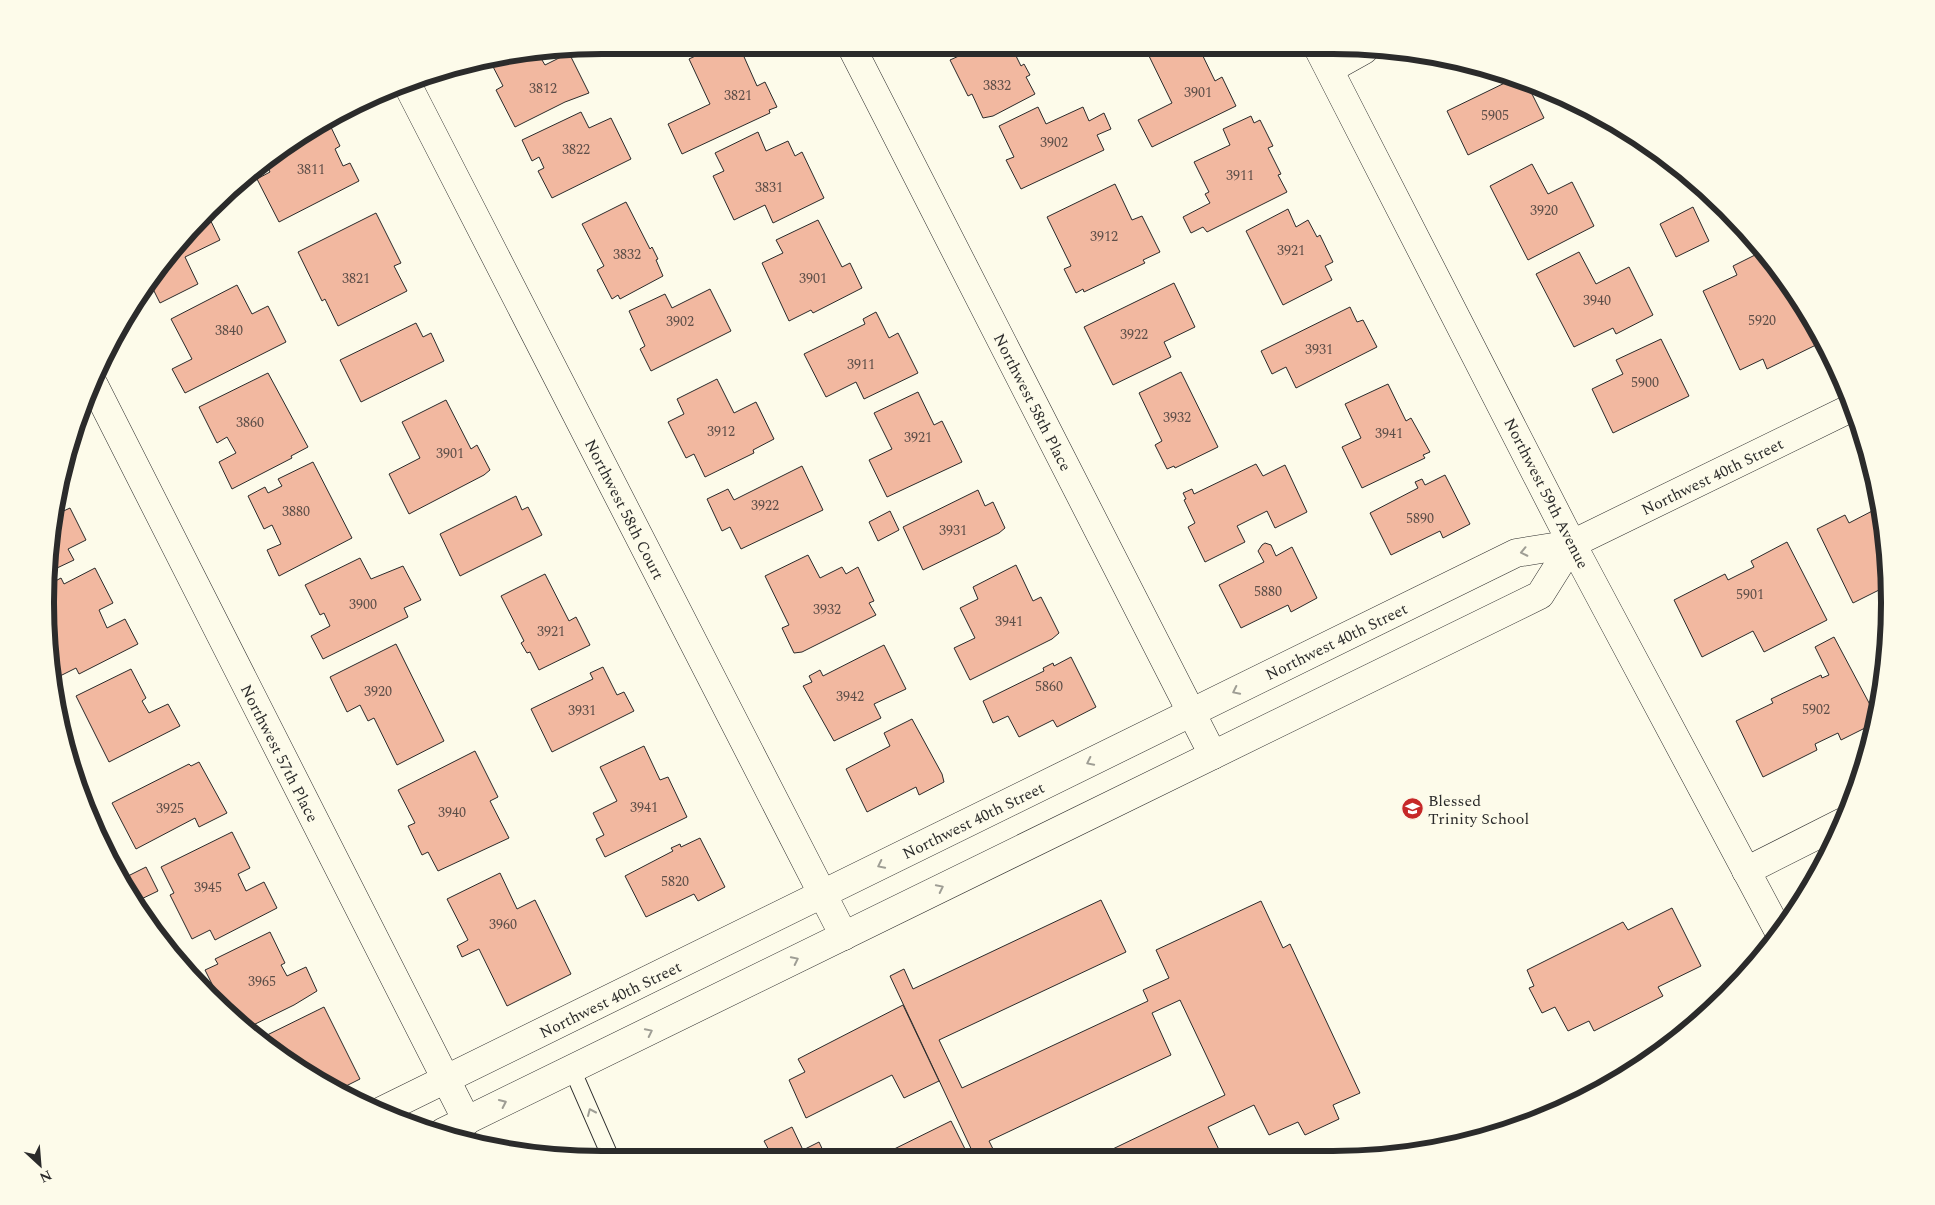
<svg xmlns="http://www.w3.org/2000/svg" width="1935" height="1205" viewBox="0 0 1935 1205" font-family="Spectral,serif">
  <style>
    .building { fill: #f2b8a0; stroke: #2b2b2b }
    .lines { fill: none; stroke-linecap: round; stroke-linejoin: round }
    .service-casing { stroke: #2b2b2b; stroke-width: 18 }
    .minor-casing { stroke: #2b2b2b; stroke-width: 29 }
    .service { stroke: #fdfbea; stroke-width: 16 }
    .minor { stroke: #fdfbea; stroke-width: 28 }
    .oneway { stroke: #9e9d94 }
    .labels { text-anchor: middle; stroke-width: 4; stroke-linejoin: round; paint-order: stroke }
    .number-label { font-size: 14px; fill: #5d4e48 }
    .street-label { font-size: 16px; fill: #2b2b2b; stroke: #fdfbea }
    .poi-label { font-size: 16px; fill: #2b2b2b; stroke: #fdfbea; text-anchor: start }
    .rim { fill: none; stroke: #2b2b2b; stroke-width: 6 }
  </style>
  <rect width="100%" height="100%" fill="#fdfbea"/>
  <g class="building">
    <polygon points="529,50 549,50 539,55 545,65 569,53 589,93 565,102 515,127 496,90 503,86 489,59"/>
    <polygon points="708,50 741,50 757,86 765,82 777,107 769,110 770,113 682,154 668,124 710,104 689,59"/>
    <polygon points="959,50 1013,50 1021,66 1024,64 1030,75 1026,77 1035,94 993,116 983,118 972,94 968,96 950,60 961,55"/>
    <polygon points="1162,50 1200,50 1215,81 1222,77 1236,106 1152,147 1138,120 1172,103 1149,56"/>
    <polygon points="1513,79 1526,82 1544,118 1468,155 1447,111"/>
    <polygon points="1038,107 1046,124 1083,107 1089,121 1104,113 1111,129 1097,135 1104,150 1021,189 1006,160 1014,157 999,126"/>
    <polygon points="581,112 589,128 611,118 631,159 552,198 538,171 544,168 539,157 532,161 522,140"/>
    <polygon points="1251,116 1254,123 1260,120 1273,146 1268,148 1281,174 1278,175 1287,192 1207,232 1203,227 1191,233 1183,217 1210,203 1205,194 1209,192 1194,162 1230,145 1223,129"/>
    <polygon points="328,121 340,146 335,149 343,166 350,163 359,181 279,222 257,179 270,172 264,160"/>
    <polygon points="758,132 766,151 788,141 795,156 802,152 824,198 773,223 765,205 734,220 713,176 724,171 715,153"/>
    <polygon points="1532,164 1548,194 1572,182 1594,226 1528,260 1490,186"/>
    <polygon points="1115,184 1132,220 1142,216 1160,252 1143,260 1145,263 1084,292 1083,289 1076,293 1064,269 1071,266 1047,217"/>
    <polygon points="626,202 650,249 652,247 658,259 656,260 663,276 620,299 618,295 612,299 597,270 604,266 582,224"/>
    <polygon points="1693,207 1709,241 1676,257 1660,224"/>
    <polygon points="1288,209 1296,227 1308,220 1317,237 1320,235 1333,262 1325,266 1332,280 1283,305 1246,231"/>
    <polygon points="206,211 220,240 185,257 198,284 160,303 149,281"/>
    <polygon points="376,213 401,263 394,266 407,291 338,326 325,299 322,301 298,252"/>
    <polygon points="818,220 842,267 850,263 862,288 813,313 811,310 789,321 762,263 783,253 776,240"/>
    <polygon points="1763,251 1796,297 1820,343 1767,369 1763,359 1740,370 1703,291 1737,275 1733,266"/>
    <polygon points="1579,252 1596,284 1629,267 1653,315 1616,334 1613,328 1574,347 1536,274"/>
    <polygon points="1174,283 1195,327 1164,342 1171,357 1113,385 1084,327"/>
    <polygon points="237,285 252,314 268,306 286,342 185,393 172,369 192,359 171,319"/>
    <polygon points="710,289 731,331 651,371 640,349 645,346 629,311 665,294 672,308"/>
    <polygon points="1350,307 1357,322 1363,320 1377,347 1296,388 1286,367 1272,374 1261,351"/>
    <polygon points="876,312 889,338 898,333 918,373 864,399 856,382 826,397 804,354 865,324 863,319"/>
    <polygon points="416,323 423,337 431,333 444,361 361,402 340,360"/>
    <polygon points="1661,339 1689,396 1613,433 1592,389 1623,374 1616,360"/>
    <polygon points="1181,372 1218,447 1175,468 1174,466 1167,469 1155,445 1162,441 1139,393"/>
    <polygon points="268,373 308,447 291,456 292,458 232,489 219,462 236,453 227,437 217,443 199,407"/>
    <polygon points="717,379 734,413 756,402 774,439 753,450 754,453 705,477 694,454 686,458 668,422 684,414 677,399"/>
    <polygon points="1388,384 1406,421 1411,418 1430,452 1423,455 1425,458 1362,488 1342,447 1361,438 1345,404"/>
    <polygon points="918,392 934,425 942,421 962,462 887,497 869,460 892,449 874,413"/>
    <polygon points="446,400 471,449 477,445 490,470 484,475 409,514 389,474 420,458 402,422"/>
    <polygon points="313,462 352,538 279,576 267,550 281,544 272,525 264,529 248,496 265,487 268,493 282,486 278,479"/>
    <polygon points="1256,464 1263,476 1285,465 1307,512 1275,528 1267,511 1237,526 1245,542 1205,562 1188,527 1195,523 1184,500 1186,499 1183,493 1192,489 1194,494"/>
    <polygon points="802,466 823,510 741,549 730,527 722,531 707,499 728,489 734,500"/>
    <polygon points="1445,475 1470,524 1443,538 1440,531 1391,555 1370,513 1418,488 1415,482 1422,479 1425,485"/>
    <polygon points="978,490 985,506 993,502 1005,528 999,533 923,570 903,527"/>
    <polygon points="516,496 522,510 528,507 542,535 460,576 440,534"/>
    <polygon points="1878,498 1885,529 1887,586 1853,603 1817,529 1845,515 1849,523 1878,508 1874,500"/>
    <polygon points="70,508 86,540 68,549 74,560 57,568 52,556 48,558 50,529 55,509 57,514"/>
    <polygon points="890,511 899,530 878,541 869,522"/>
    <polygon points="1787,542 1827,620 1764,652 1753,631 1702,657 1674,600 1725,574 1728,580 1754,567 1751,561"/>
    <polygon points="1265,543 1271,545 1276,556 1292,547 1317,598 1291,612 1288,605 1241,628 1219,585 1264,562 1258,551 1262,545"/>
    <polygon points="808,555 820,578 842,567 846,574 858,567 874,601 869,603 876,615 802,652 794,653 782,628 789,625 765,576"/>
    <polygon points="360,558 371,579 403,566 421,600 404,608 408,617 323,659 311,636 330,626 324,613 320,615 305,585"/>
    <polygon points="1016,565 1033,601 1041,597 1059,633 1052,639 970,680 954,648 975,638 960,608 978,599 973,587"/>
    <polygon points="95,568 113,603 99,610 107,628 125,619 138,644 79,674 76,668 58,677 60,680 52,684 45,602 46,586 61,578 64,584"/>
    <polygon points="545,574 569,621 576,617 590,645 539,670 530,652 527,653 521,643 524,641 501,596"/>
    <polygon points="1834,637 1876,716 1875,723 1841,740 1838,733 1815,744 1817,750 1763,777 1736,721 1773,703 1771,699 1821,675 1822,678 1829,675 1815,647"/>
    <polygon points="396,644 444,741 397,765 374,718 368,721 360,705 347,712 330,677"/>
    <polygon points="884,645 906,689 874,704 881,718 834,741 803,686 812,682 809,676 820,670 823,676"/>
    <polygon points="1071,657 1096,707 1057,727 1053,720 1019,737 1008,716 993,723 983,701 1044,671 1043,668 1053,663 1054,666"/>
    <polygon points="603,667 617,695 624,692 634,711 552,752 531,709 593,679 590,673"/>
    <polygon points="131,669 146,698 142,701 149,713 168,704 180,726 109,762 76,696"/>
    <polygon points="912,719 942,774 944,782 919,795 916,787 867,812 846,769 890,746 884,733"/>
    <polygon points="644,746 660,780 668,777 687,817 605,857 596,839 604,835 593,813 617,801 600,767"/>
    <polygon points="475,751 498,797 490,801 509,838 438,871 428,852 422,855 408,826 415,823 398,790"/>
    <polygon points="199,762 227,813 199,827 195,818 136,849 112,803 189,764 191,766"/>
    <polygon points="232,832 250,868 238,874 246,891 264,882 277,908 215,940 210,930 192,939 170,895 174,893 161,867"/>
    <polygon points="700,838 725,887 698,901 694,894 646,917 625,876 673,851 671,848 680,844 681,847"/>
    <polygon points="146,867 158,891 135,902 124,878"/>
    <polygon points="500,873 517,909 535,900 571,974 507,1006 479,949 462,957 457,946 468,940 447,899"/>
    <polygon points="1101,900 1126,952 939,1040 962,1088 1148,1001 1143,990 1169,978 1156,950 1261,901 1283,948 1290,944 1360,1093 1333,1105 1339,1119 1305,1135 1298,1122 1269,1135 1254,1105 1208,1127 1223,1158 1094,1158 1225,1095 1180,1000 1152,1013 1171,1055 989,1141 997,1157 975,1157 890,976 904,969 913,989"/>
    <polygon points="1672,908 1701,966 1658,987 1663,996 1594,1031 1589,1021 1568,1031 1555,1007 1542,1013 1529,988 1534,986 1527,970 1623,922 1628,930"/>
    <polygon points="270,932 285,963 281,965 287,976 306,967 317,991 294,1005 245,1029 218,1005 210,988 213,986 205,970 218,964 215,959"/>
    <polygon points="903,1005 939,1081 904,1098 892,1075 806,1118 789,1080 805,1072 798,1059"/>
    <polygon points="324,1007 360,1079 340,1089 263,1045 257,1040"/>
    <polygon points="951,1121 969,1157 878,1157"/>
    <polygon points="792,1127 803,1150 819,1142 826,1157 772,1156 764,1141"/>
  </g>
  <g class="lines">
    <defs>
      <polyline id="service" points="572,1069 610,1156"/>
      <g id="minor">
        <polyline points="853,50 1213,755"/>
        <polyline points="1319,50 1572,544 1780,934"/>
        <polyline points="1330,69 1364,50"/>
        <polyline points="406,82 844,936"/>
        <polyline points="94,385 467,1121"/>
        <polyline points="1746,871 1843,822"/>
        <polyline points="379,1112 1516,553 1572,544 1853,407"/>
        <polyline points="443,1132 1540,595 1572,544"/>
      </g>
    </defs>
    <use href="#service" class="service-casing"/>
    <use href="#minor" class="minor-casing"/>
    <use href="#service" class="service"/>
    <use href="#minor" class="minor"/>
  </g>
  <defs><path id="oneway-chevron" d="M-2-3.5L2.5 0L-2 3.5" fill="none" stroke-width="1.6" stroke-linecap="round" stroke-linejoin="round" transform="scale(1.25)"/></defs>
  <g class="oneway">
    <use href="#oneway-chevron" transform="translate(1524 552) rotate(168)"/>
    <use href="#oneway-chevron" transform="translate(1236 691) rotate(154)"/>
    <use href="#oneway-chevron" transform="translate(1090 762) rotate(154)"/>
    <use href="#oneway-chevron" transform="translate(881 865) rotate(154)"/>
    <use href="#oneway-chevron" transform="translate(940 888) rotate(-26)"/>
    <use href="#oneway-chevron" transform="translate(795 960) rotate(-26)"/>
    <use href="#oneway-chevron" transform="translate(649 1032) rotate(-26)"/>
    <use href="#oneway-chevron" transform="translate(503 1103) rotate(-25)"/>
    <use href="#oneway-chevron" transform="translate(591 1112) rotate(-114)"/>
  </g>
  <defs>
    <symbol id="school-disc" viewBox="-11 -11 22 22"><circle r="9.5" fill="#c62828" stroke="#fdfbea"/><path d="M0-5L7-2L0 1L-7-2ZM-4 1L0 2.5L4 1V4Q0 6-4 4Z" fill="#fff"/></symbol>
  </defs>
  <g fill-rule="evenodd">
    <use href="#school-disc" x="1400" y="796" width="25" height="25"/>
  </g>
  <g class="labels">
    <g class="number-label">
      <text x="997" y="90">3832</text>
      <text x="543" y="93">3812</text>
      <text x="1198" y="97">3901</text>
      <text x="738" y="100">3821</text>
      <text x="1495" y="120">5905</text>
      <text x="1054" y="147">3902</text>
      <text x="576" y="154">3822</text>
      <text x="311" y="174">3811</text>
      <text x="1240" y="180">3911</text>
      <text x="769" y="192">3831</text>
      <text x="1544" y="215">3920</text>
      <text x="1104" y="241">3912</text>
      <text x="1291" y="255">3921</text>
      <text x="627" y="259">3832</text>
      <text x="356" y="283">3821</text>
      <text x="813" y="283">3901</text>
      <text x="1597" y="305">3940</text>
      <text x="1762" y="325">5920</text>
      <text x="680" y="326">3902</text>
      <text x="229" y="335">3840</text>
      <text x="1134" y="339">3922</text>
      <text x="1319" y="354">3931</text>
      <text x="861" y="369">3911</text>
      <text x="1645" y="387">5900</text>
      <text x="1177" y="422">3932</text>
      <text x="250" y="427">3860</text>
      <text x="721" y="436">3912</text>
      <text x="1389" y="438">3941</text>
      <text x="918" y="442">3921</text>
      <text x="450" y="458">3901</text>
      <text x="765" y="510">3922</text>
      <text x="296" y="516">3880</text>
      <text x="1420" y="523">5890</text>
      <text x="953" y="535">3931</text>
      <text x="1268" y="596">5880</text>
      <text x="1750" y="599">5901</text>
      <text x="363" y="609">3900</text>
      <text x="827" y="614">3932</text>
      <text x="1009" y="626">3941</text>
      <text x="551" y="636">3921</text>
      <text x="1049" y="691">5860</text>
      <text x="378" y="696">3920</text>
      <text x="850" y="701">3942</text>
      <text x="1816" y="714">5902</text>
      <text x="582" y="715">3931</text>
      <text x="644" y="812">3941</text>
      <text x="170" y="813">3925</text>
      <text x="452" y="817">3940</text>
      <text x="675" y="886">5820</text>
      <text x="208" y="892">3945</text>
      <text x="503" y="929">3960</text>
      <text x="262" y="986">3965</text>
    </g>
    <g class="street-label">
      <text transform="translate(1033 402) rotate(63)" y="6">Northwest 58th Place</text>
      <text transform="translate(1712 476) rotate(-26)" y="6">Northwest 40th Street</text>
      <text transform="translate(1547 493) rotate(63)" y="6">Northwest 59th Avenue</text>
      <text transform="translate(625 509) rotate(63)" y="6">Northwest 58th Court</text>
      <text transform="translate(1336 641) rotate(-26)" y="6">Northwest 40th Street</text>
      <text transform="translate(280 753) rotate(63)" y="6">Northwest 57th Place</text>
      <text transform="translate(973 820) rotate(-26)" y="6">Northwest 40th Street</text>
      <text transform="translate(610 999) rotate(-26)" y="6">Northwest 40th Street</text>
    </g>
    <g class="poi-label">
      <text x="1428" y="806">Blessed<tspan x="1428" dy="18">Trinity School</tspan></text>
    </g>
  </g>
  <path d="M0 0H1935V1205H0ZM602 54H1333A548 548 0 0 1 1881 602V603A548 548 0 0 1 1333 1151H602A548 548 0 0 1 54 603V602A548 548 0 0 1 602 54Z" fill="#fdfbea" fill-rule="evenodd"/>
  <path class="rim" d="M602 54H1333A548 548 0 0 1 1881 602V603A548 548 0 0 1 1333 1151H602A548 548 0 0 1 54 603V602A548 548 0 0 1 602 54Z"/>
  <g transform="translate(40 1165) rotate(154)" stroke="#fdfbea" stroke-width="4" paint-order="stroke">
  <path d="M0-4L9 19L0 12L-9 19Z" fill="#2b2b2b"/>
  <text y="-8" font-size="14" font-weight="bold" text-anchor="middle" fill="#2b2b2b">N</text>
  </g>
</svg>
